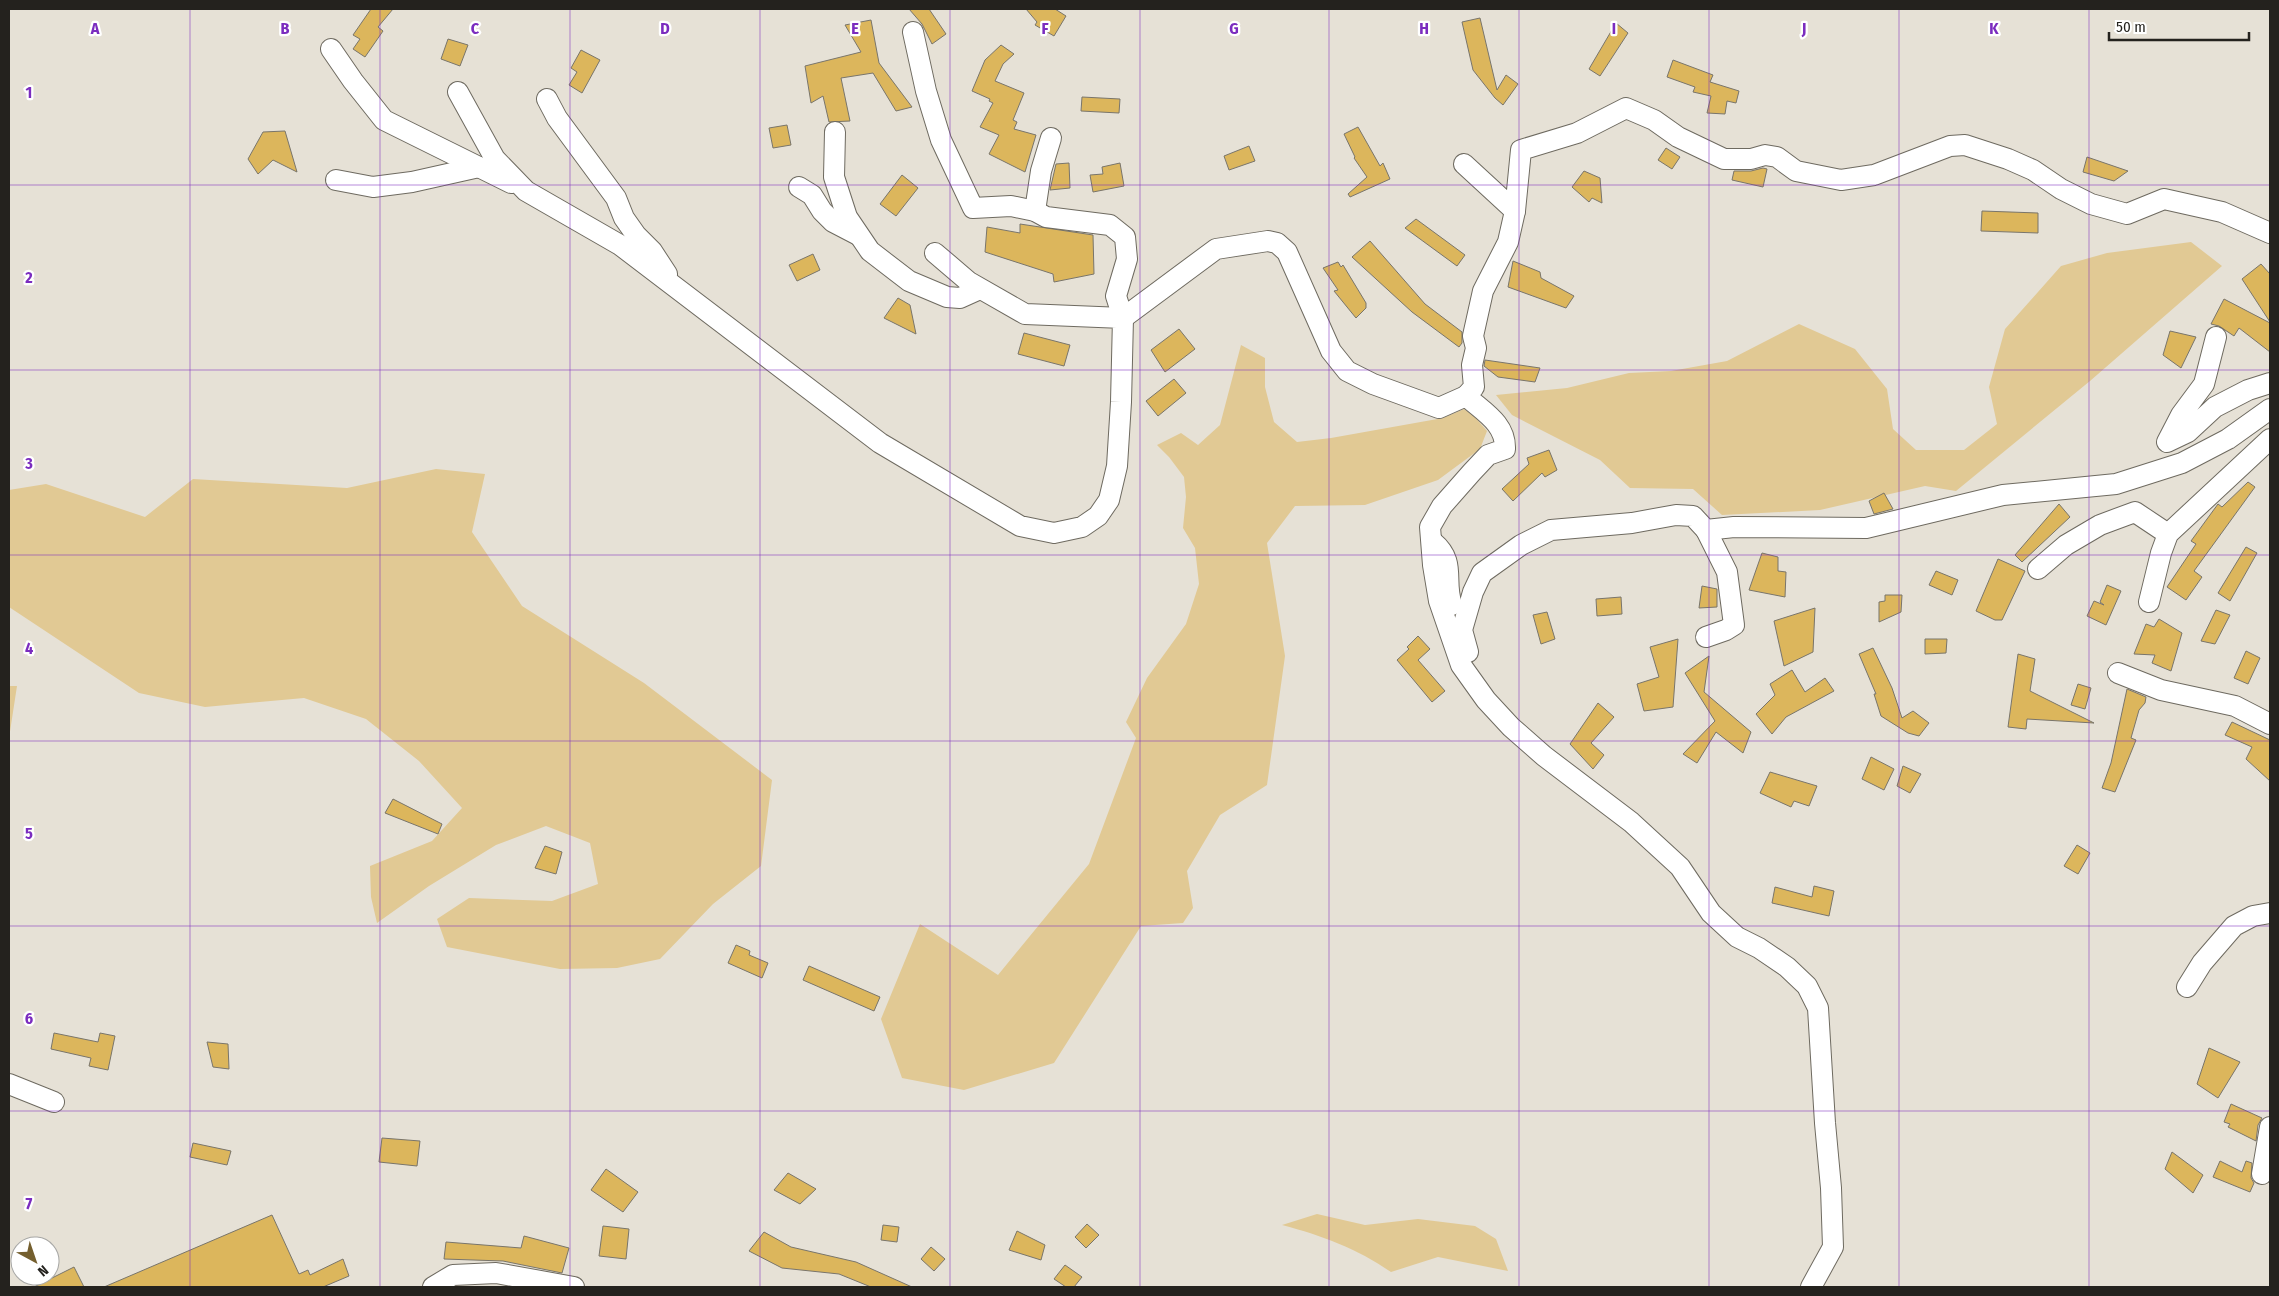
<svg xmlns="http://www.w3.org/2000/svg" width="2279" height="1296" viewBox="0 0 2279 1296" font-family="'Fira Sans Condensed',sans-serif">
  <style>
    .green { fill: #e1c994 }
    .building { fill: #dcb65c; stroke: #79756b }
    .lines { fill: none; stroke-linecap: round; stroke-linejoin: round }
    .street-casing { stroke: #6e6a60; stroke-width: 22 }
    .street { stroke: #fff; stroke-width: 20 }
    .grid { fill: none; stroke: #7b2cbf; stroke-width: 1; stroke-opacity: 0.55 }
    .grid-label { font-size: 16px; text-anchor: middle; font-weight: bold; fill: #7b2cbf; stroke: #fff; stroke-width: 4.5; stroke-linejoin: round; paint-order: stroke }
  </style>
  <rect width="100%" height="100%" fill="#e6e1d6"/>
  <g class="green">
    <polygon points="2191,242 2222,266 2090,381 1956,491 1925,486 1820,510 1722,515 1693,489 1630,488 1600,460 1512,415 1496,395 1567,388 1629,373 1671,371 1727,361 1799,324 1855,349 1887,389 1893,429 1916,450 1964,450 1997,424 1989,387 2005,329 2061,266 2107,253"/>
    <polygon points="1241,345 1265,358 1265,387 1274,422 1297,442 1331,438 1443,418 1464,409 1474,416 1487,431 1480,449 1438,480 1365,505 1295,506 1267,543 1285,656 1267,785 1220,815 1187,871 1193,908 1183,923 1141,926 1054,1063 964,1090 902,1078 881,1019 920,924 998,975 1089,864 1136,738 1126,722 1147,678 1186,624 1199,584 1195,548 1183,528 1186,497 1184,477 1169,457 1157,445 1181,433 1198,445 1220,425"/>
    <polygon points="436,469 485,474 472,532 522,606 644,683 772,780 761,866 713,904 660,959 617,968 560,969 447,947 437,919 469,898 552,901 598,884 590,843 546,826 496,845 429,886 377,923 371,897 370,866 432,841 462,808 419,761 366,719 304,698 205,707 139,693 9,607 9,490 46,484 145,517 193,479 347,488"/>
    <polygon points="9,686 17,686 9,738"/>
    <path d="M 1317,1214 L 1365,1225 L 1418,1219 L 1475,1226 L 1496,1239 L 1508,1271 L 1438,1257 L 1391,1272 C 1356,1248 1323,1236 1282,1225 Z"/>
  </g>
  <g class="building">
    <polygon points="371,9 393,9 378,27 383,31 365,57 353,49 360,39 353,35"/>
    <polygon points="909,9 929,9 946,34 932,44 922,24"/>
    <polygon points="1026,9 1055,9 1066,16 1054,36 1035,25 1037,22"/>
    <polygon points="1480,18 1497,90 1506,75 1518,84 1503,105 1495,98 1473,70 1462,22"/>
    <polygon points="871,20 879,63 912,107 896,111 873,73 841,78 850,121 829,122 823,96 811,103 805,66 861,52 845,25"/>
    <polygon points="1616,23 1628,33 1600,76 1589,69"/>
    <polygon points="448,39 468,45 460,66 441,59"/>
    <polygon points="1001,45 1014,54 1003,64 995,81 1024,93 1013,120 1017,122 1014,129 1036,135 1025,172 989,154 999,135 980,127 993,103 989,101 990,99 972,91 985,60"/>
    <polygon points="581,50 600,60 582,93 569,85 577,72 571,68"/>
    <polygon points="1673,60 1713,75 1710,82 1739,91 1736,103 1727,101 1725,114 1707,113 1711,96 1693,92 1695,87 1667,77"/>
    <polygon points="1082,97 1120,99 1119,113 1081,111"/>
    <polygon points="787,125 791,145 773,148 769,128"/>
    <polygon points="1358,127 1380,166 1383,163 1390,179 1350,197 1348,194 1367,177 1354,158 1355,157 1344,134"/>
    <polygon points="285,131 297,172 273,160 258,174 248,159 263,132"/>
    <polygon points="1249,146 1255,161 1229,170 1224,156"/>
    <polygon points="1666,148 1680,157 1672,169 1658,160"/>
    <polygon points="2087,157 2128,171 2114,181 2083,172"/>
    <polygon points="1069,163 1070,188 1050,190 1056,164"/>
    <polygon points="1120,163 1124,186 1093,192 1090,175 1103,174 1102,167"/>
    <polygon points="1763,168 1767,169 1763,187 1732,180 1734,171 1751,171"/>
    <polygon points="1584,171 1600,178 1602,203 1592,198 1589,202 1572,187"/>
    <polygon points="902,175 918,188 896,216 880,204"/>
    <polygon points="1982,211 2038,213 2038,233 1981,231"/>
    <polygon points="1416,219 1465,255 1457,266 1405,228"/>
    <polygon points="1020,224 1093,235 1094,274 1054,282 1053,274 985,252 987,227 1020,233"/>
    <polygon points="1370,241 1425,304 1462,332 1462,343 1459,347 1412,312 1352,257"/>
    <polygon points="813,254 820,270 797,281 789,265"/>
    <polygon points="1513,261 1540,272 1541,278 1574,296 1566,308 1508,287"/>
    <polygon points="1338,262 1341,267 1343,265 1366,303 1366,308 1356,318 1334,291 1338,290 1323,268"/>
    <polygon points="2261,264 2270,274 2270,322 2242,279"/>
    <polygon points="898,298 910,305 916,334 884,318"/>
    <polygon points="2224,299 2270,323 2270,352 2239,328 2234,336 2219,326 2211,324"/>
    <polygon points="1179,329 1195,349 1165,372 1151,350"/>
    <polygon points="2170,331 2196,337 2181,368 2163,355"/>
    <polygon points="1024,333 1070,345 1064,366 1018,354"/>
    <polygon points="1485,360 1540,368 1535,382 1498,377 1484,366"/>
    <polygon points="1174,379 1186,393 1158,416 1146,401"/>
    <polygon points="1549,450 1557,470 1545,477 1542,473 1513,501 1502,489 1529,464 1527,458"/>
    <polygon points="2248,482 2255,487 2194,571 2202,577 2186,600 2167,587 2196,544 2191,541 2218,504 2222,507"/>
    <polygon points="1884,493 1893,509 1874,514 1869,501"/>
    <polygon points="2059,504 2070,517 2022,562 2015,555"/>
    <polygon points="2246,547 2257,553 2230,601 2218,593"/>
    <polygon points="1762,553 1778,557 1778,571 1786,572 1785,597 1749,590"/>
    <polygon points="1998,559 2025,571 2002,620 1995,620 1976,611"/>
    <polygon points="1936,571 1958,580 1952,595 1929,585"/>
    <polygon points="2107,585 2121,591 2106,625 2087,616 2094,601 2104,605 2100,602"/>
    <polygon points="1702,586 1717,589 1717,607 1699,608"/>
    <polygon points="1885,595 1902,595 1901,612 1879,622 1879,602 1885,601"/>
    <polygon points="1621,597 1622,614 1597,616 1596,599"/>
    <polygon points="1815,608 1813,652 1784,666 1774,621"/>
    <polygon points="2216,610 2230,615 2215,644 2201,641"/>
    <polygon points="1547,612 1555,639 1541,644 1533,615"/>
    <polygon points="2159,619 2182,633 2171,671 2152,663 2155,655 2134,654 2146,624 2154,627"/>
    <polygon points="1418,636 1430,649 1418,660 1445,691 1432,702 1397,660 1409,649 1407,647"/>
    <polygon points="1678,639 1673,707 1644,711 1637,684 1659,677 1650,647"/>
    <polygon points="1925,639 1947,639 1946,653 1925,654"/>
    <polygon points="1873,648 1892,688 1902,718 1913,711 1929,723 1919,736 1908,733 1881,716 1874,694 1876,694 1859,654"/>
    <polygon points="2246,651 2260,658 2248,684 2234,678"/>
    <polygon points="2018,654 2035,659 2030,691 2094,723 2027,719 2026,729 2008,727"/>
    <polygon points="1709,656 1704,692 1751,732 1743,753 1716,732 1697,763 1683,754 1715,721 1685,673"/>
    <polygon points="1792,670 1805,692 1825,678 1834,691 1786,717 1772,734 1756,714 1775,695 1770,684"/>
    <polygon points="2078,684 2091,688 2085,709 2071,705"/>
    <polygon points="2127,689 2146,697 2145,703 2139,710 2131,738 2136,740 2115,792 2102,788 2111,763"/>
    <polygon points="1598,703 1614,717 1591,743 1604,755 1593,769 1570,744"/>
    <polygon points="2232,722 2270,740 2270,781 2246,759 2252,747 2225,735"/>
    <polygon points="1871,757 1894,769 1884,790 1862,779"/>
    <polygon points="1903,766 1921,774 1910,793 1897,786"/>
    <polygon points="1770,772 1817,786 1809,806 1794,801 1791,807 1760,793"/>
    <polygon points="393,799 442,824 438,834 385,813"/>
    <polygon points="2077,845 2090,853 2078,874 2064,866"/>
    <polygon points="545,846 562,852 556,874 535,868"/>
    <polygon points="1814,886 1834,891 1829,916 1772,903 1775,887 1812,897"/>
    <polygon points="736,945 750,951 749,955 768,963 762,978 728,963"/>
    <polygon points="809,966 880,997 874,1011 803,980"/>
    <polygon points="54,1033 98,1042 100,1033 115,1036 108,1070 89,1066 91,1058 51,1049"/>
    <polygon points="207,1042 228,1044 229,1069 213,1067"/>
    <polygon points="2209,1048 2240,1062 2218,1098 2197,1084"/>
    <polygon points="2231,1104 2262,1118 2258,1125 2256,1141 2228,1127 2230,1124 2224,1122"/>
    <polygon points="382,1138 420,1141 417,1166 379,1162"/>
    <polygon points="193,1143 231,1151 227,1165 190,1157"/>
    <polygon points="2172,1152 2203,1175 2193,1193 2165,1169"/>
    <polygon points="2220,1161 2242,1172 2246,1161 2252,1163 2251,1178 2254,1183 2250,1192 2213,1177"/>
    <polygon points="606,1169 638,1192 623,1212 591,1190"/>
    <polygon points="788,1173 816,1189 800,1204 774,1190"/>
    <polygon points="272,1215 299,1274 308,1270 310,1275 343,1259 349,1276 323,1287 104,1287"/>
    <polygon points="1087,1224 1099,1235 1086,1248 1075,1237"/>
    <polygon points="883,1225 899,1227 897,1242 881,1240"/>
    <polygon points="603,1226 629,1229 626,1259 599,1256"/>
    <polygon points="1017,1231 1045,1245 1041,1260 1009,1250"/>
    <polygon points="764,1232 791,1247 856,1262 912,1287 871,1287 839,1274 782,1268 749,1251"/>
    <polygon points="524,1236 569,1248 562,1273 503,1261 444,1259 446,1242 521,1248"/>
    <polygon points="931,1247 945,1259 934,1271 921,1259"/>
    <polygon points="1065,1265 1082,1277 1074,1287 1066,1287 1054,1279"/>
    <polygon points="74,1267 84,1287 34,1287"/>
  </g>
  <g class="lines">
    <defs>
      <g id="street">
        <path d="M 913,32 L 926,91 L 941,140 L 973,208 L 1011,206 L 1035,211 L 1046,217 L 1110,225 L 1125,237 L 1127,259 L 1116,296 L 1123,318 L 1216,249 L 1268,241 L 1277,243 L 1287,252 L 1331,351 L 1347,371 L 1373,384 L 1439,408 L 1466,396 C 1482,411 1506,423 1505,449 L 1488,455 L 1472,472 L 1442,506 L 1430,527 L 1433,565 L 1439,601 L 1461,665 L 1486,700 L 1511,727 L 1544,756 L 1631,822 L 1680,867 L 1711,913 L 1737,937 L 1759,948 L 1787,967 L 1807,986 L 1818,1008 L 1825,1123 L 1831,1188 L 1833,1247 L 1811,1287"/>
        <polyline points="331,49 353,81 384,120 511,183"/>
        <polyline points="458,92 495,159 526,191 620,245 880,443 1020,526 1054,533 1082,527 1098,516 1109,500 1117,466 1121,402 1123,318 1025,314 969,282 935,253"/>
        <polyline points="547,99 557,118 616,198 624,218 636,235 652,251 667,274"/>
        <polyline points="835,132 834,177 847,217 870,251 909,281 947,297 960,298 980,289"/>
        <polyline points="1464,164 1515,211 1521,150 1577,133 1626,108 1654,120 1678,137 1724,159 1751,159 1765,155 1777,157 1796,171 1841,180 1874,175 1950,146 1965,145 2008,159 2033,170 2061,189 2091,204 2127,214 2164,199 2222,212 2270,233"/>
        <polyline points="336,180 373,187 412,182 479,167"/>
        <polyline points="799,187 812,195 822,211 833,222 858,235"/>
        <polyline points="1035,211 1041,171 1051,138"/>
        <polyline points="2216,337 2204,384 2181,415 2167,442 2188,432 2215,407 2248,390 2270,383"/>
        <polyline points="1466,396 1474,387 1472,365 1476,348 1473,336 1483,291 1508,242 1515,211"/>
        <path d="M 1433,542 C 1457,562 1443,581 1452,605"/>
        <polyline points="2038,569 2066,545 2100,525 2135,512 2168,534"/>
        <polyline points="2149,602 2161,553 2168,534 2270,439"/>
        <polyline points="1706,637 1726,630 1734,625 1727,572 1706,530"/>
        <polyline points="1468,652 1462,630 1473,592 1482,573 1521,545 1551,530 1632,523 1676,515 1693,516 1706,530 1734,527 1866,528 2003,495 2116,484 2182,463 2228,439 2270,409"/>
        <polyline points="2118,673 2161,690 2235,706 2270,724"/>
        <polyline points="2187,987 2202,963 2234,926 2253,916 2270,913"/>
        <polyline points="9,1084 54,1102"/>
        <polyline points="2262,1174 2270,1127"/>
        <polyline points="433,1287 453,1275 496,1273 574,1287"/>
      </g>
    </defs>
    <use href="#street" class="street-casing"/>
    <use href="#street" class="street"/>
  </g>
  <path class="grid" d="M 190,9 L 190,1287M 380,9 L 380,1287M 570,9 L 570,1287M 760,9 L 760,1287M 950,9 L 950,1287M 1140,9 L 1140,1287M 1329,9 L 1329,1287M 1519,9 L 1519,1287M 1709,9 L 1709,1287M 1899,9 L 1899,1287M 2089,9 L 2089,1287M 9,185 L 2270,185M 9,370 L 2270,370M 9,555 L 2270,555M 9,741 L 2270,741M 9,926 L 2270,926M 9,1111 L 2270,1111"/>
  <g class="grid-label">
    <text x="95" y="34">A</text>
    <text x="285" y="34">B</text>
    <text x="475" y="34">C</text>
    <text x="665" y="34">D</text>
    <text x="855" y="34">E</text>
    <text x="1045" y="34">F</text>
    <text x="1234" y="34">G</text>
    <text x="1424" y="34">H</text>
    <text x="1614" y="34">I</text>
    <text x="1804" y="34">J</text>
    <text x="1994" y="34">K</text>
    <text x="29" y="98">1</text>
    <text x="29" y="283">2</text>
    <text x="29" y="469">3</text>
    <text x="29" y="654">4</text>
    <text x="29" y="839">5</text>
    <text x="29" y="1024">6</text>
    <text x="29" y="1209">7</text>
  </g>
  <rect width="2279" height="1296" fill="none" stroke="#24221e" stroke-width="20"/>
  <g transform="translate(35 1261) rotate(140)"><circle r="24" fill="#ffffff" stroke="#a7a7a5"/>
  <path d="M0-4L9 19L0 12L-9 19Z" fill="#745f2e"/>
  <text y="-8" font-size="14" font-weight="bold" text-anchor="middle" fill="#24221e">N</text>
  </g>
  <path d="M2109 32v8h140v-8" fill="none" stroke="#24221e" stroke-width="2.5"/>
  <text x="2116" y="32" font-size="15" fill="#24221e" stroke="#ffffff" stroke-width="4" paint-order="stroke">50 m</text>
</svg>
